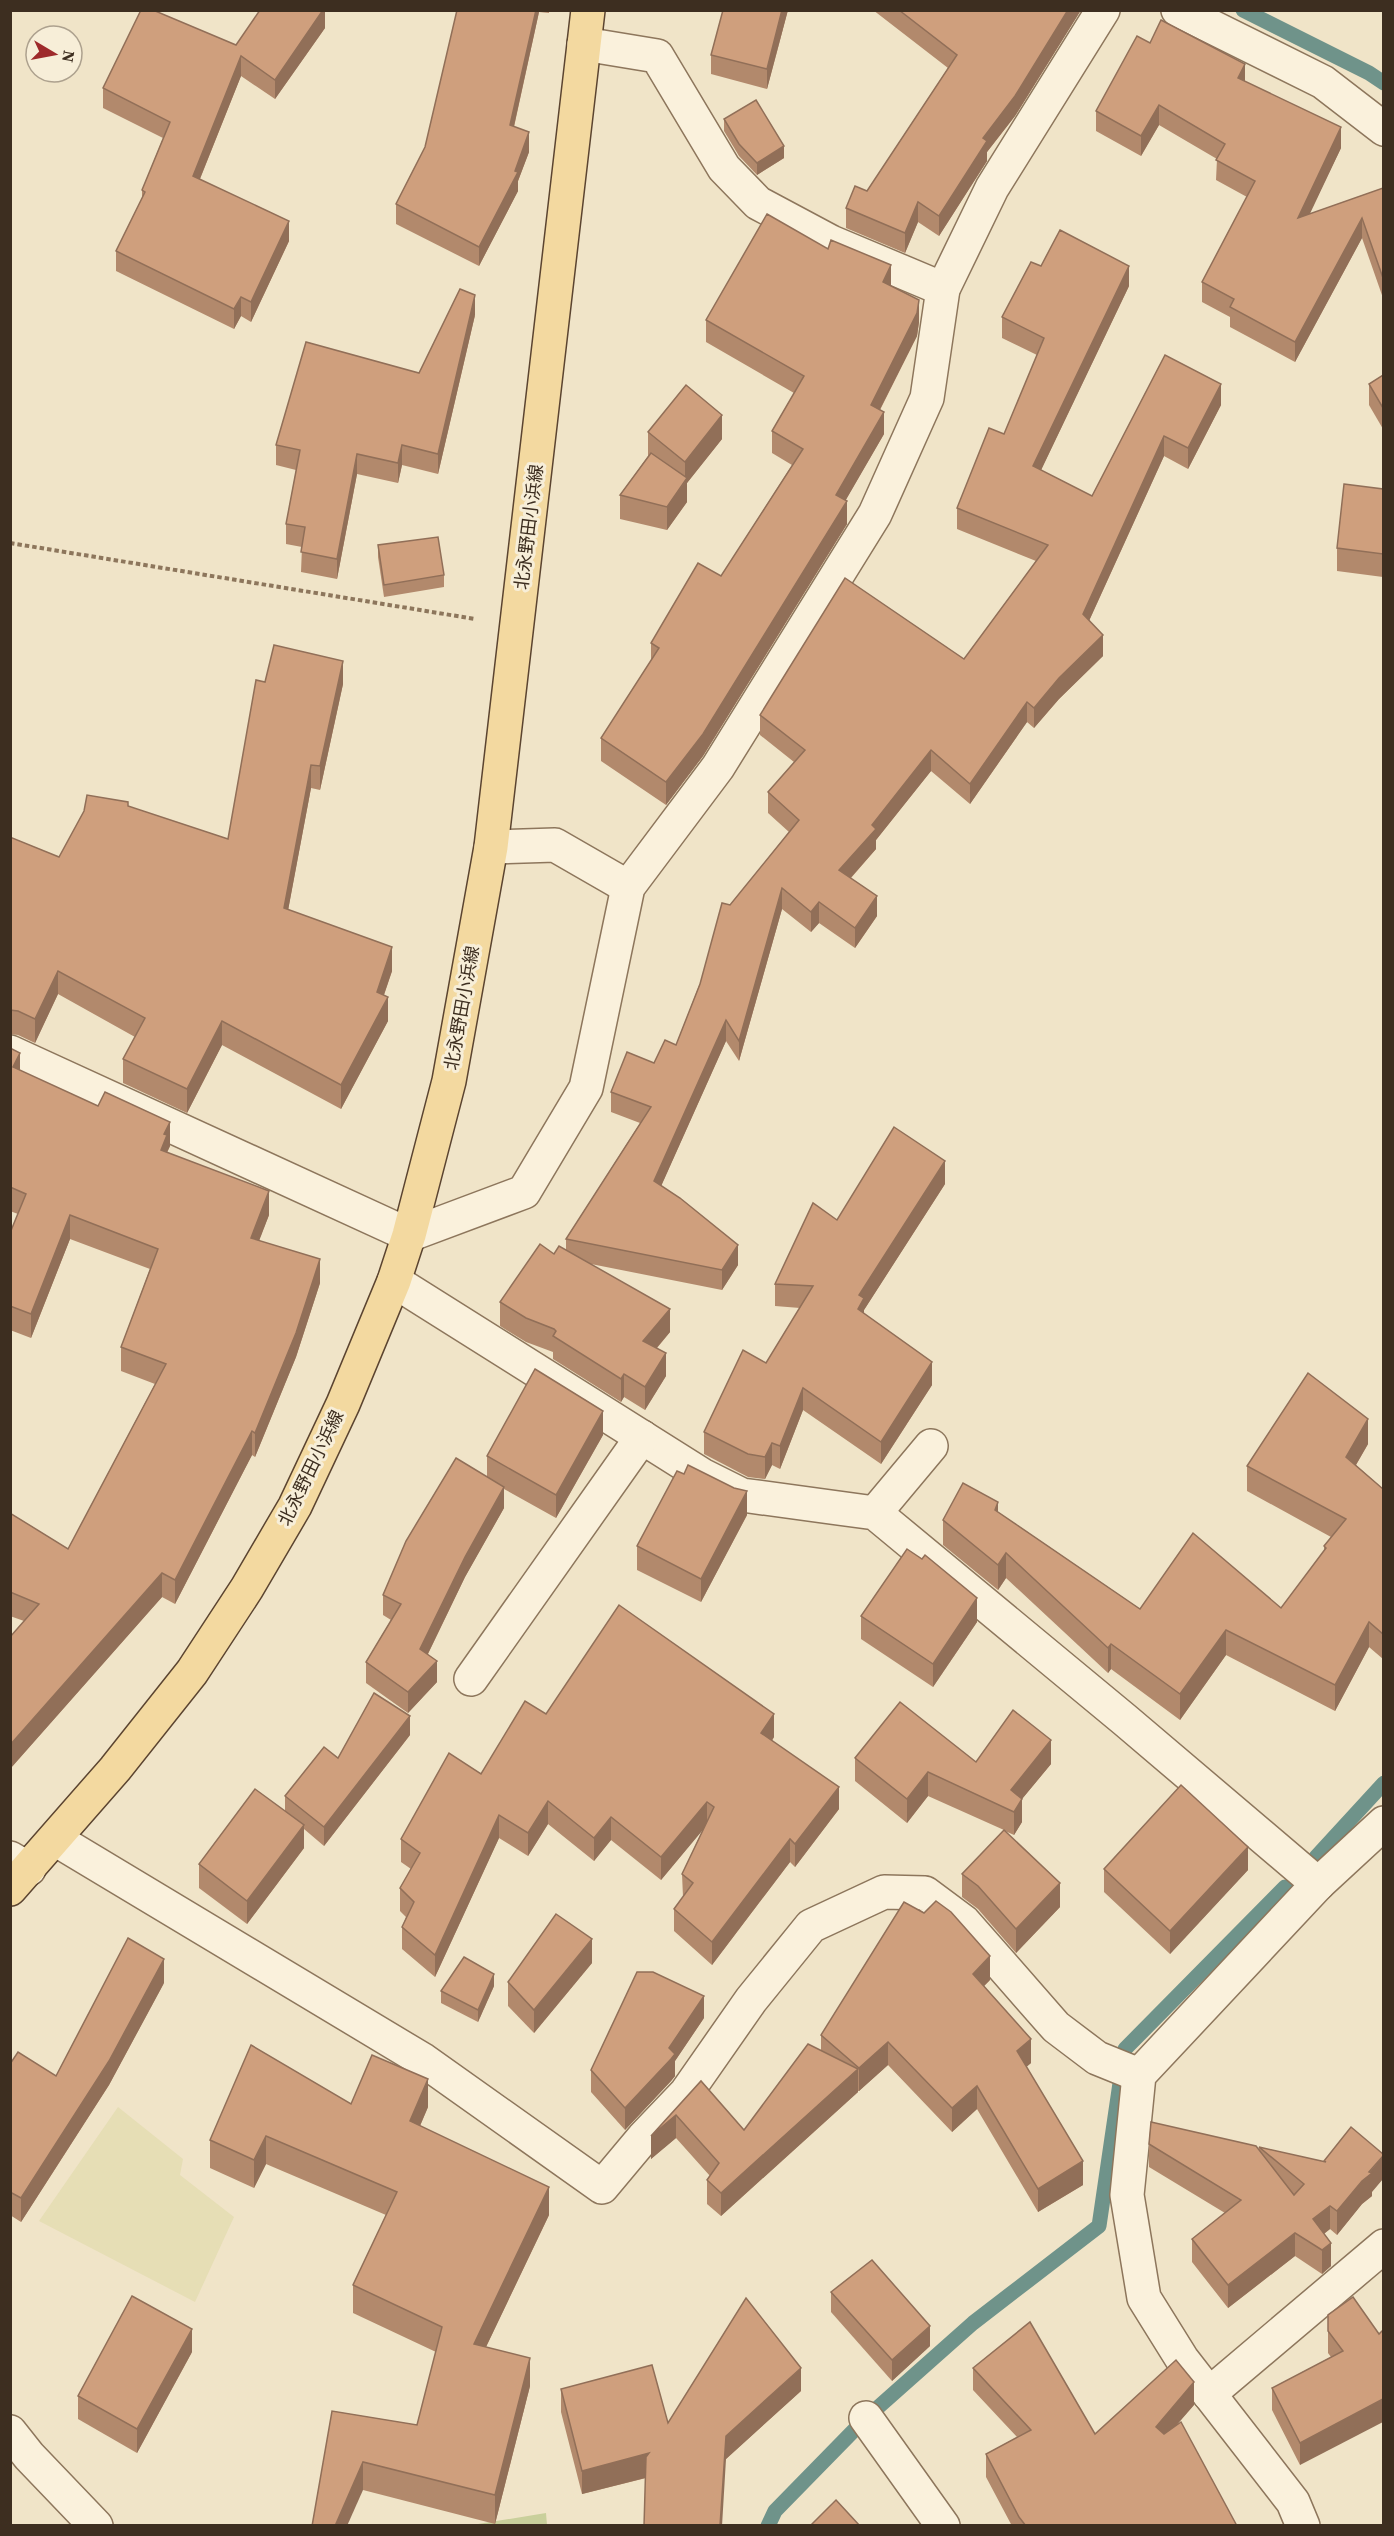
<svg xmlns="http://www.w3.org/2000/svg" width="1394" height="2536" viewBox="0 0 1394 2536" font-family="'Source Serif 4','Noto Sans JP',serif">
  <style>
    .farmland { fill: #e6deb5 }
    .green { fill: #c9cf9b }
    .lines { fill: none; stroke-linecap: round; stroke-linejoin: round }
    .stream { stroke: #6f938a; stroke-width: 15 }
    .minor-casing { stroke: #8d765c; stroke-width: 36 }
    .major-casing { stroke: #5b4430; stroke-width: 36 }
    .path { stroke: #8d765c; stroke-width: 4; stroke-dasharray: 4.5 3; stroke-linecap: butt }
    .minor { stroke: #faf1dc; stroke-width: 33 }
    .major { stroke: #f3d9a0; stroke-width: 33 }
    .wall { fill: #b2896c }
    .shaded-wall { fill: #916f58 }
    .building { fill: #cf9f7d; stroke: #916f58; stroke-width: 1.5 }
    .labels { text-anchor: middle; stroke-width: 6; stroke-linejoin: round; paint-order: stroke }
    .street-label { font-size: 18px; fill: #3d2e20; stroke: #f7eed8 }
  </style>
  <rect width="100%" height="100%" fill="#f0e4c8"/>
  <polygon class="farmland" points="118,2107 183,2159 180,2175 234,2217 195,2302 39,2221"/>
  <polygon class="green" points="546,2513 547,2525 466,2526"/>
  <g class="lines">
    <g class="stream">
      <polyline points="1243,10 1369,73 1384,83"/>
      <polyline points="1316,1857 1384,1783"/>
      <polyline points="768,2526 775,2511 866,2418 973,2323 1099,2226 1125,2049 1285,1887"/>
    </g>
    <defs>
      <g id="minor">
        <polyline points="1178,10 1323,82 1384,129"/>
        <polyline points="584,44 657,56 724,168 758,203 831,242 943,289"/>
        <polyline points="491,847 555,845 628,887"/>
        <polyline points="10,1052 409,1235 524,1192 586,1088 628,887 718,767 875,514 927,398 943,289 992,188 1103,10"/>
        <polyline points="394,1281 702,1475 742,1495 875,1513 1125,1720 1318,1884"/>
        <polyline points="875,1513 931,1446"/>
        <polyline points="471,1679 642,1437"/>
        <polyline points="55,1839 423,2060 602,2187 643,2138 686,2093 751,2000 811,1926 884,1892 925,1893 964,1922 1056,2027 1097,2058 1139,2075"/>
        <polyline points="10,1858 29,1869"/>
        <polyline points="1209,2394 1384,2246"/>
        <polyline points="866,2418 943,2526"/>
        <polyline points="10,2432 29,2456 96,2526"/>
        <polyline points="1303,2526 1293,2502 1182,2359 1144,2298 1127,2195 1139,2075 1318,1884 1384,1823"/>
      </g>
      <polyline id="major" points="10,1889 115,1769 192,1672 247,1588 295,1506 343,1404 394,1281 409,1235 449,1081 491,847 588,10"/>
    </defs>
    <use href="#minor" class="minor-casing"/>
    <use href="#major" class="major-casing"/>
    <polyline class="path" points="10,543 475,619"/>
    <use href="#minor" class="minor"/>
    <use href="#major" class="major"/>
  </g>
  <g class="wall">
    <polygon points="325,10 325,28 275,99 241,76 200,179 289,241 251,322 241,316 234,329 116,271 116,251 142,198 142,190 163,138 103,108 103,88 236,45"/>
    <polygon points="457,10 549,10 549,13 539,12 514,127 529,152 518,181 518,191 479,266 396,224 396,204 425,147"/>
    <polygon points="723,10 788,10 767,89 711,74 711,55"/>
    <polygon points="873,10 1081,10 1015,116 987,152 987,161 939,236 918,222 905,253 846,228 846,208 867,191 948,68"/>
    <polygon points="1150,43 1245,82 1341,148 1309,214 1383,188 1383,298 1362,238 1295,362 1230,327 1230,317 1202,302 1202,282 1247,197 1216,180 1217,159 1159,125 1141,156 1096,131 1096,111"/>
    <polygon points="724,119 784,158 757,175 739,156 724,131"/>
    <polygon points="1041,266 1129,286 1041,470 1092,496 1165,355 1221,405 1188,469 1164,456 1089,621 1103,656 1059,699 1034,728 1027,722 970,804 931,771 876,840 876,849 851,878 877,916 855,948 819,923 811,932 782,909 739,1061 726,1041 661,1186 738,1265 722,1290 591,1264 670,1332 657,1348 666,1376 645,1410 624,1397 621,1402 553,1359 553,1352 526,1342 500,1326 500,1302 554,1254 566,1250 566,1239 640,1123 611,1112 611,1092 654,1063 676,1045 730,905 789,832 768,813 768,792 794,762 760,735 760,715 964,659 1036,561 957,529 957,508 1004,434 1037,355 1002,338 1002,317"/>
    <polygon points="891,286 919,322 917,336 880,410 884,434 845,501 847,524 703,756 666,805 601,761 601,738 651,661 651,643 721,576 792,465 772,453 772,431 794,393 706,342 706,320"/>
    <polygon points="475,315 438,474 402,465 398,483 357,474 337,579 301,572 302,547 286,544 286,524 296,470 276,465 276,445 419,373"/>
    <polygon points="1383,375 1383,429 1369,405 1369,384"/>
    <polygon points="648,432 722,439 687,483 687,502 667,530 620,519 620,495 648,456"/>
    <polygon points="1383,489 1383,577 1337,571 1337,548"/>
    <polygon points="378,545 444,575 444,587 384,597 378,557"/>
    <polygon points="265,682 343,684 320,790 311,788 288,910 392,971 384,995 388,1021 341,1109 222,1045 187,1113 123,1083 123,1059 135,1037 58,994 35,1043 18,1035 10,1034 10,837 59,857 128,806 228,839"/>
    <polygon points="10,1048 20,1070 170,1146 167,1153 269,1215 259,1240 320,1283 296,1357 255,1457 252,1455 175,1604 162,1597 10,1769 10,1637 24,1621 10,1616 10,1513 68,1549 155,1384 121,1371 121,1347 150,1269 70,1239 31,1338 10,1330 10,1233 18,1214 10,1211"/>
    <polygon points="945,1184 864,1310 864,1313 932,1385 881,1464 803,1410 780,1469 772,1465 765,1479 748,1477 704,1454 704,1432 766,1363 800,1308 775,1306 775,1284 837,1220"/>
    <polygon points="603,1435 556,1518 504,1489 504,1508 465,1577 428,1654 437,1682 408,1713 366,1683 366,1662 391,1620 383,1615 383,1595 487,1477 487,1456"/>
    <polygon points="1368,1444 1356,1465 1383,1489 1383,1659 1369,1647 1335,1711 1226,1655 1180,1720 1111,1669 1108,1673 1006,1578 998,1590 943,1545 943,1520 998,1512 1140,1609 1281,1608 1324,1552 1324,1546 1331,1537 1247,1491 1247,1466"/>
    <polygon points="747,1515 701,1602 637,1570 637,1546"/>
    <polygon points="861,1616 977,1622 933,1687 861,1639"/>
    <polygon points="546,1714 774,1737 772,1741 839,1809 795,1867 790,1862 712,1965 674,1931 674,1909 683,1897 682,1874 703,1829 661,1880 611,1840 594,1861 548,1824 528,1856 499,1838 435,1977 402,1949 402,1927 406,1917 400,1911 400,1888 411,1869 401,1862 401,1839 481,1774"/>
    <polygon points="410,1735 324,1846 304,1829 304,1848 247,1924 199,1888 199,1864 285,1811 285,1796 338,1758"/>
    <polygon points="855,1758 976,1762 1051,1764 1022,1799 1022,1822 1014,1835 1005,1831 1060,1907 1016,1953 978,1909 962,1897 962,1874 1004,1830 928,1796 907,1823 855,1781"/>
    <polygon points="1104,1869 1248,1870 1170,1954 1104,1892"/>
    <polygon points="592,1963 534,2033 508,2006 508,1982"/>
    <polygon points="990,1980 984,1986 1031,2063 1026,2067 1083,2185 1038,2212 977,2109 952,2132 888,2065 859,2091 858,2091 858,2092 721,2216 707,2204 707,2180 710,2176 676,2138 651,2159 651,2136 701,2081 744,2130 821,2051 821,2035"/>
    <polygon points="164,1983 109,2085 21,2222 10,2215 10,2064 56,2076"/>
    <polygon points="494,1986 478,2022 441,2003 441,1991"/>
    <polygon points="704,2018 675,2061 675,2076 671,2081 625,2130 591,2092 591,2070"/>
    <polygon points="351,2104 428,2107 420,2126 549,2215 486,2347 530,2386 495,2524 363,2490 332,2411 417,2425 436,2352 353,2313 353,2285 386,2215 266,2164 254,2188 210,2168 210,2140"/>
    <polygon points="1149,2144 1259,2150 1259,2147 1324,2162 1324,2161 1372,2192 1372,2196 1362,2204 1337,2235 1330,2229 1324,2234 1331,2266 1322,2274 1295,2256 1228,2308 1192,2262 1192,2239 1225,2213 1149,2167"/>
    <polygon points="831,2292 930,2346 892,2381 831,2312"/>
    <polygon points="1328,2315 1379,2334 1300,2465 1272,2410 1272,2388 1331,2357 1328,2353"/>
    <polygon points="192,2352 137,2453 78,2419 78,2396"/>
    <polygon points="973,2368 1095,2434 1194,2405 1176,2425 1237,2526 1012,2526 986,2477 986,2454 1017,2437 973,2390"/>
    <polygon points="561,2389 668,2423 801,2391 726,2459 646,2478 582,2494 561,2412"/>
  </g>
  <g class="shaded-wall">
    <polygon points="323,10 325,10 325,28 275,99 275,80"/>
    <polygon points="536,10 539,10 539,12 510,144 510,125"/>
    <polygon points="782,10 788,10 767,89 767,69"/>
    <polygon points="1068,10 1081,10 1015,116 987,152 987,161 939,236 939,216 983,138"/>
    <polygon points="241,56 241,76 193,196 193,176"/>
    <polygon points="1245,64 1245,84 1238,78"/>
    <polygon points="1159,105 1159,125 1141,156 1141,136"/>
    <polygon points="1341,127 1341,148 1298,239 1298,218"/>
    <polygon points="529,132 529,152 518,181 518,191 479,266 479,247 515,171"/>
    <polygon points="784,146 784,158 757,175 757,163"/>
    <polygon points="918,202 918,222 905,253 905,233"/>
    <polygon points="1362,218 1362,238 1295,362 1295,342"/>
    <polygon points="289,221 289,241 251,322 251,302"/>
    <polygon points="891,265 891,287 883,282"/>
    <polygon points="1129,266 1129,286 1033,487 1033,466"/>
    <polygon points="475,295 475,315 438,474 438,454"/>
    <polygon points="241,297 241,316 234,329 234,309"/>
    <polygon points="919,300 919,322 917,336 871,427 871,405"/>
    <polygon points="1221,384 1221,405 1188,469 1188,448"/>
    <polygon points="884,412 884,434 836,517 836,495"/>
    <polygon points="722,415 722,439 687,483 687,502 667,530 667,507 685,482 685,462"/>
    <polygon points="1164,436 1164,456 1083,634 1083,614"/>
    <polygon points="402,445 402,465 398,483 398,463"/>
    <polygon points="357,454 357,474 337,579 337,559"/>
    <polygon points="847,501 847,524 703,756 666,805 666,782"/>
    <polygon points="1103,635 1103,656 1059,699 1034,728 1034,708 1059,678"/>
    <polygon points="343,661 343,684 320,790 320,766"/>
    <polygon points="1027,702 1027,722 970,804 970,784"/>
    <polygon points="931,750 931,771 876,840 876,849 839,891 839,870 872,825"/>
    <polygon points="311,765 311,788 284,932 284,908"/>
    <polygon points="782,888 782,909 739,1061 739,1041"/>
    <polygon points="877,896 877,916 855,948 855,928"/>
    <polygon points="819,902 819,923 811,932 811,912"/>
    <polygon points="392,947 392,971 377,1015 377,992"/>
    <polygon points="58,971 58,994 35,1043 35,1019"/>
    <polygon points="388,997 388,1021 341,1109 341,1085"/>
    <polygon points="726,1020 726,1041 654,1202 654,1181"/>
    <polygon points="222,1021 222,1045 187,1113 187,1089"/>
    <polygon points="20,1053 20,1077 13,1067"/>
    <polygon points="170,1122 170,1146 167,1152 167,1159 161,1150 164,1134"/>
    <polygon points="945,1161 945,1184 864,1310 864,1320 858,1309 859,1295"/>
    <polygon points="269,1191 269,1215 251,1262 251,1238"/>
    <polygon points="70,1215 70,1239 31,1338 31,1314"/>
    <polygon points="738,1245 738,1265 722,1290 722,1270"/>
    <polygon points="320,1259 320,1283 296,1357 255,1457 255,1433"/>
    <polygon points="670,1309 670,1332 643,1364 643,1341"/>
    <polygon points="666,1353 666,1376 645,1410 645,1387"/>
    <polygon points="932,1362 932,1385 881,1464 881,1442"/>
    <polygon points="624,1374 624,1397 621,1402 621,1379"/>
    <polygon points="803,1388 803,1410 780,1469 780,1446"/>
    <polygon points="603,1411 603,1435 556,1518 556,1495"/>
    <polygon points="1368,1419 1368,1444 1346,1482 1346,1457"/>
    <polygon points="252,1431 252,1455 175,1604 175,1580"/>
    <polygon points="772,1443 772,1465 765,1479 765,1457"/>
    <polygon points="504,1487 504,1508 465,1577 420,1670 420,1649 465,1557"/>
    <polygon points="747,1491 747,1515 701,1602 701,1579"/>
    <polygon points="998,1502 998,1528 995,1510"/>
    <polygon points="1006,1553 1006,1578 998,1590 998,1565"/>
    <polygon points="162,1573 162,1597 10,1769 10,1745"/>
    <polygon points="977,1598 977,1622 933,1687 933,1664"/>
    <polygon points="1369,1622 1369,1647 1335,1711 1335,1685"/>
    <polygon points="1226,1630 1226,1655 1180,1720 1180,1694"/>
    <polygon points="1111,1644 1111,1669 1108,1673 1108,1648"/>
    <polygon points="437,1661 437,1682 408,1713 408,1692"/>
    <polygon points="774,1714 774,1737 761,1756 761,1733"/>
    <polygon points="410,1716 410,1735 324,1846 324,1827"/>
    <polygon points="1051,1740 1051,1764 1022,1799 1022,1822 1014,1835 1014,1812 1011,1790"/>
    <polygon points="928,1772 928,1796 907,1823 907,1799"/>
    <polygon points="839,1787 839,1809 795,1867 795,1844"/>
    <polygon points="548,1801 548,1824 528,1856 528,1833"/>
    <polygon points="707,1802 707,1825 661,1880 661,1857"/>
    <polygon points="499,1815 499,1838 435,1977 435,1955"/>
    <polygon points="611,1817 611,1840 594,1861 594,1838"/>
    <polygon points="304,1825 304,1848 247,1924 247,1901"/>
    <polygon points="790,1839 790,1862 712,1965 712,1942"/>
    <polygon points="1248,1847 1248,1870 1170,1954 1170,1931"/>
    <polygon points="1060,1883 1060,1907 1016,1953 1016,1929"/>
    <polygon points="592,1939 592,1963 534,2033 534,2010"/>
    <polygon points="990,1956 990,1980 973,1997 973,1974"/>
    <polygon points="164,1959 164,1983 109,2085 21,2222 21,2198"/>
    <polygon points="494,1974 494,1986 478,2022 478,2010"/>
    <polygon points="704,1996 704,2018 675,2061 675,2076 671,2081 625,2130 625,2108 669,2048"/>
    <polygon points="1031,2039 1031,2063 1017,2075 1017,2051"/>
    <polygon points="888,2042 888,2065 859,2091 859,2068"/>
    <polygon points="858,2069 858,2092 721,2216 721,2193"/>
    <polygon points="428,2079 428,2107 410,2149 410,2121"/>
    <polygon points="977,2086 977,2109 952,2132 952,2108"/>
    <polygon points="676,2115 676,2138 651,2159 651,2136"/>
    <polygon points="266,2136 266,2164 254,2188 254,2160"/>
    <polygon points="1383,2156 1383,2179 1372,2192 1372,2196 1362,2204 1337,2235 1337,2211"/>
    <polygon points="1083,2161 1083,2185 1038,2212 1038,2189"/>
    <polygon points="549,2187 549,2215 474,2372 474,2344"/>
    <polygon points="1330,2206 1330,2229 1313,2242 1313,2219"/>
    <polygon points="1295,2233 1295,2256 1228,2308 1228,2285"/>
    <polygon points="1331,2243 1331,2266 1322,2274 1322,2250"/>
    <polygon points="930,2326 930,2346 892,2381 892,2360"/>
    <polygon points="192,2329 192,2352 137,2453 137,2429"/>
    <polygon points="530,2358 530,2386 495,2524 495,2495"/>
    <polygon points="801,2368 801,2391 726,2459 722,2526 720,2526 726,2436"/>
    <polygon points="1194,2382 1194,2405 1156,2449 1156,2427"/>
    <polygon points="1383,2399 1383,2422 1300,2465 1300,2443"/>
    <polygon points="649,2453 649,2477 582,2494 582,2471"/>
    <polygon points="363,2462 363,2490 347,2526 335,2526"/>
  </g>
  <g class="building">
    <polygon points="141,10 153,10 236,45 260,10 323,10 275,80 241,56 193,176 289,221 251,302 241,297 234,309 116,251 145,192 142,190 170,122 103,88"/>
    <polygon points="457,10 536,10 510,125 529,132 515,171 518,172 479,247 396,204 425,147"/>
    <polygon points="723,10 782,10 767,69 711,55"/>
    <polygon points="899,10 1068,10 1015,96 983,138 987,141 939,216 918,202 905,233 846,208 855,186 867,191 957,55"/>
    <polygon points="1161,20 1245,64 1238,78 1341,127 1298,218 1383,188 1383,278 1362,218 1295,342 1230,307 1234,299 1202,282 1255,181 1216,160 1225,144 1159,105 1141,136 1096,111 1137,36 1150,43"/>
    <polygon points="756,100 784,146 757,163 739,144 724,119"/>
    <polygon points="767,214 828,249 831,240 891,265 883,282 919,300 917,313 871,405 884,412 836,495 847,501 703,734 666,782 601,738 659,648 651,643 698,563 721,576 803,449 772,431 804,376 706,320"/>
    <polygon points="1060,230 1129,266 1033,466 1092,496 1165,355 1221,384 1188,448 1164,436 1083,614 1103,635 1059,678 1034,708 1027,702 970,784 931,750 872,825 876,829 839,870 877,896 855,928 819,902 811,912 782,888 739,1041 726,1020 654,1181 680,1198 738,1245 722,1270 566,1239 651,1107 611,1092 627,1052 654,1063 665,1040 676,1045 700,984 722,903 730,905 799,820 768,792 805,750 760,715 845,578 964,659 1048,545 957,508 989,428 1004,434 1044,338 1002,317 1031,262 1041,266"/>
    <polygon points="460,289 475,295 438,454 402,445 398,463 357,454 337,559 301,552 305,527 286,524 300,450 276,445 306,342 419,373"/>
    <polygon points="1383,375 1383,408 1369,384"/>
    <polygon points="686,385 722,415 685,462 648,432"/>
    <polygon points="651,453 687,478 667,507 620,495"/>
    <polygon points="1344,484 1383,489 1383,554 1337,548"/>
    <polygon points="438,537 444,575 384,585 378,545"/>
    <polygon points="274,645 343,661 320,766 311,765 284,908 392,947 377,992 388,997 341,1085 222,1021 187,1089 123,1059 145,1018 58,971 35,1019 18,1011 10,1010 10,837 59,857 84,811 87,795 128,802 128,806 228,839 256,680 265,682"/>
    <polygon points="10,1048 20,1053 13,1067 98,1106 105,1092 170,1122 164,1134 167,1135 161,1150 269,1191 251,1238 320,1259 296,1333 255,1433 252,1431 175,1580 162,1573 10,1745 10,1637 39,1604 10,1592 10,1513 68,1549 166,1364 121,1347 158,1249 70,1215 31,1314 10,1306 10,1233 26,1194 10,1187"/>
    <polygon points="894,1127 945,1161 859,1295 864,1298 858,1309 932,1362 881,1442 803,1388 780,1446 772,1443 765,1457 748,1454 704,1432 743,1350 766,1363 813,1286 775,1284 813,1203 837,1220"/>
    <polygon points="540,1244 554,1254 559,1246 670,1309 643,1341 666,1353 645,1387 624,1374 621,1379 553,1336 556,1331 554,1329 526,1318 500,1302"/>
    <polygon points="535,1369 603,1411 556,1495 487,1456"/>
    <polygon points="1308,1373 1368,1419 1346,1457 1383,1489 1383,1634 1369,1622 1335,1685 1226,1630 1180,1694 1111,1644 1108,1648 1006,1553 998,1565 943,1520 963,1483 998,1502 995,1510 1140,1609 1193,1533 1281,1608 1326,1548 1324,1546 1346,1519 1247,1466"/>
    <polygon points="456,1458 504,1487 465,1557 420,1649 437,1661 408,1692 366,1662 401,1604 383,1595 406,1541"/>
    <polygon points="688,1465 734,1488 747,1491 701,1579 637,1546 677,1471 684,1474"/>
    <polygon points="907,1549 922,1559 925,1555 977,1598 933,1664 861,1616"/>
    <polygon points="619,1605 774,1714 761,1733 839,1787 795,1844 790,1839 712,1942 674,1909 693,1883 682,1874 714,1807 707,1802 661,1857 611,1817 594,1838 548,1801 528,1833 499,1815 435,1955 402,1927 414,1902 400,1888 420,1853 401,1839 449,1753 481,1774 525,1701 546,1714"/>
    <polygon points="374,1693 410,1716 324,1827 285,1796 324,1747 338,1758"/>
    <polygon points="900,1702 976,1762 1013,1710 1051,1740 1011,1790 1022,1799 1014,1812 928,1772 907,1799 855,1758"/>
    <polygon points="1181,1785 1248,1847 1170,1931 1104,1869"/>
    <polygon points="255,1789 304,1825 247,1901 199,1864"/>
    <polygon points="1004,1830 1060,1883 1016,1929 978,1886 962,1874"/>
    <polygon points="936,1901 951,1912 990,1956 973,1974 1031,2039 1017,2051 1083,2161 1038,2189 977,2086 952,2108 888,2042 859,2068 821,2035 904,1902 924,1913"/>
    <polygon points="556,1914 592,1939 534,2010 508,1982"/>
    <polygon points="128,1938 164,1959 109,2061 21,2198 10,2192 10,2064 18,2052 56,2076"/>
    <polygon points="464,1957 494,1974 478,2010 441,1991"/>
    <polygon points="637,1972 653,1972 704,1996 669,2048 675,2054 671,2059 625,2108 591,2070"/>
    <polygon points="808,2044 858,2069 721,2193 707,2180 719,2163 676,2115 651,2136 701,2081 744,2130"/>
    <polygon points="251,2045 351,2104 372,2055 428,2079 410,2121 549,2187 474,2344 530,2358 495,2495 363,2462 335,2526 312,2526 332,2411 417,2425 442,2327 353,2285 397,2192 266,2136 254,2160 210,2140"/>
    <polygon points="1151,2122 1256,2146 1294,2195 1304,2184 1259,2147 1326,2162 1324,2161 1351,2127 1383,2154 1383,2156 1369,2172 1372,2173 1362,2181 1337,2211 1330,2206 1313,2219 1331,2243 1322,2250 1295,2233 1228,2285 1192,2239 1241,2200 1149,2144"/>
    <polygon points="872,2260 930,2326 892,2360 831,2292"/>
    <polygon points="132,2296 192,2329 137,2429 78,2396"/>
    <polygon points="1353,2297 1379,2334 1383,2330 1383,2399 1300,2443 1272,2388 1343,2351 1328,2331 1328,2315"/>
    <polygon points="746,2298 801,2368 726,2436 720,2526 644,2526 646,2457 649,2453 582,2471 561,2389 652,2365 668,2423"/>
    <polygon points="1030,2322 1095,2434 1176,2360 1194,2382 1156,2427 1164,2434 1181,2422 1237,2526 1026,2526 1019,2517 986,2454 1031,2430 973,2368"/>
    <polygon points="836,2500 860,2526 810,2526"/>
  </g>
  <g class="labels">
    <g class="street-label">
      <text transform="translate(529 527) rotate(-83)" y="6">北永野田小浜線</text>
      <text transform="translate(462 1008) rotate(-80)" y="6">北永野田小浜線</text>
      <text transform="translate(311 1468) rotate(-64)" y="6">北永野田小浜線</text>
    </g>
  </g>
  <rect width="1394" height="2536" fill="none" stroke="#3d2e20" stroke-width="24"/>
  <g transform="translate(54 54) rotate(100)"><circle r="28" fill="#f7eed8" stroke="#ada18e" stroke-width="1.5"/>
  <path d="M0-4.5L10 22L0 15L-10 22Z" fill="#9e2a2b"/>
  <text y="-9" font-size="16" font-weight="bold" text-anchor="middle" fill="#3d2e20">N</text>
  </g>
</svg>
